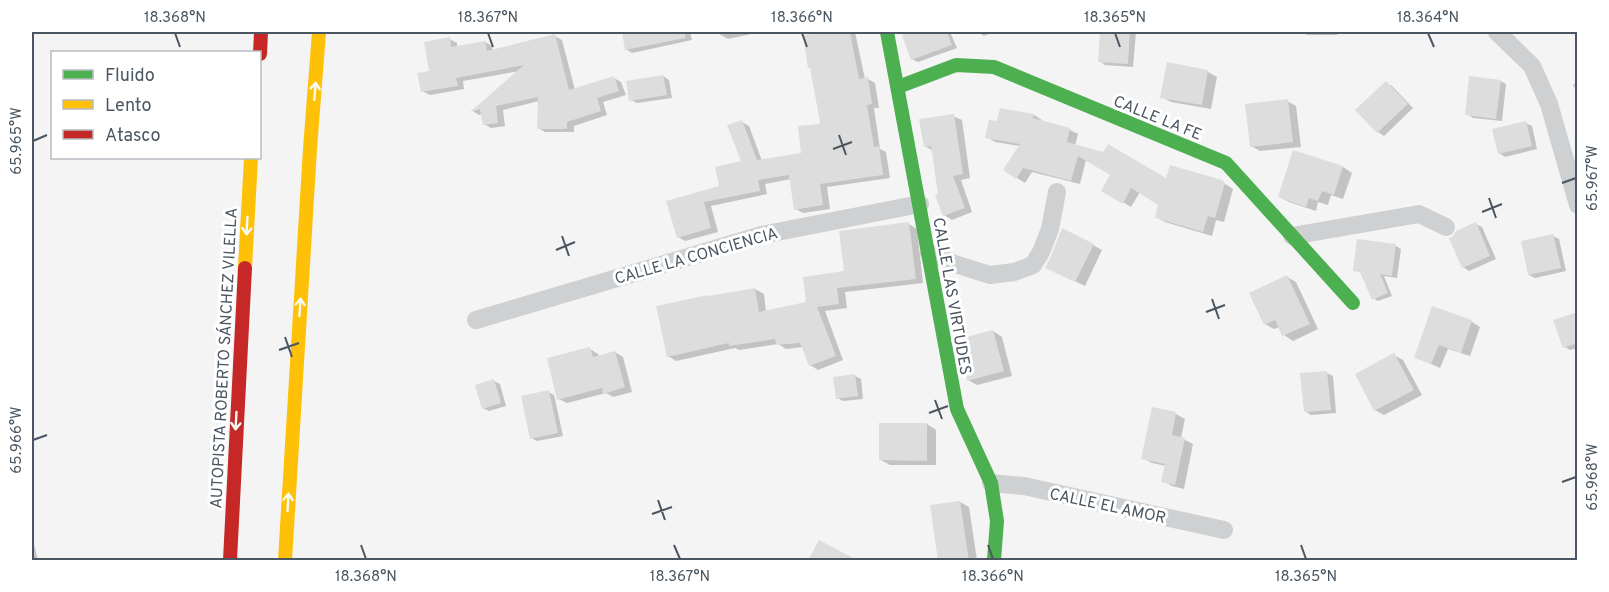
<svg xmlns="http://www.w3.org/2000/svg" width="1609" height="592" viewBox="0 0 1609 592" font-family="Overpass,sans-serif">
  <style>
    .shadow { fill: #0003 }
    .building { fill: #ddddde }
    .lines { fill: none; stroke-linecap: round; stroke-linejoin: round }
    .street { stroke: #ced0d2; stroke-width: 18 }
    .fast { stroke: #4caf50; stroke-width: 14 }
    .slow { stroke: #ffc107; stroke-width: 14 }
    .jam { stroke: #c62828; stroke-width: 14 }
    .oneway { stroke: #f6fbf6 }
    .ticks { fill: none; stroke: #4a5661; stroke-width: 2 }
    .labels { text-anchor: middle; stroke-width: 6; stroke-linejoin: round; paint-order: stroke }
    .street-label { font-size: 16px; fill: #4a5661; stroke: #fff }
    .neatline { fill: none; stroke: #4a5661; stroke-width: 2 }
    .ticks-label { font-size: 15px; text-anchor: middle; fill: #4a5661 }
  </style>
  <rect width="100%" height="100%" fill="#f4f4f4"/>
  <g class="shadow">
    <polygon points="623,32 690,32 692,40 632,53 626,49"/>
    <polygon points="718,32 756,32 756,33 728,39 719,34"/>
    <polygon points="827,32 855,32 865,79 868,79 875,83 879,108 874,108 880,149 886,152 890,178 827,187 830,209 803,213 796,209 791,179 765,184 767,194 711,206 718,232 685,241 678,237 668,202 721,187 743,162 742,122 749,126 762,161 802,154 821,125 812,69 809,67 827,33"/>
    <polygon points="916,32 950,32 957,48 918,62 912,59 904,36"/>
    <polygon points="978,32 995,32 984,36"/>
    <polygon points="1102,32 1136,32 1133,67 1105,65 1100,61"/>
    <polygon points="1302,32 1338,32 1337,35 1307,35"/>
    <polygon points="555,36 562,40 575,90 614,78 621,82 626,95 603,102 607,115 574,126 574,132 545,132 538,128 539,101 503,110 505,126 491,128 484,124 483,114 479,115 473,111 520,71 463,81 464,89 430,95 422,91 449,39 457,43 457,47 485,42 492,46 493,51"/>
    <polygon points="1168,64 1208,72 1217,77 1211,109 1171,102 1162,97"/>
    <polygon points="663,76 669,80 672,98 637,103 631,100"/>
    <polygon points="1500,81 1506,84 1502,121 1473,118 1467,114"/>
    <polygon points="1578,81 1578,91 1573,85"/>
    <polygon points="1386,83 1392,86 1413,108 1384,136 1378,132 1357,110"/>
    <polygon points="1287,101 1296,106 1301,147 1260,151 1251,146"/>
    <polygon points="1001,110 1034,115 1042,120 1042,122 1070,130 1078,134 1075,146 1167,181 1221,181 1233,189 1224,222 1216,220 1212,236 1165,222 1156,217 1160,204 1140,192 1131,207 1103,190 1112,175 1086,160 1080,184 1032,172 1025,183 1005,170 1020,146 995,142 987,137 999,123"/>
    <polygon points="953,116 962,120 970,178 961,180 972,212 952,220 944,215 933,151 925,146"/>
    <polygon points="1526,123 1532,126 1537,149 1505,157 1499,153"/>
    <polygon points="1294,152 1343,167 1352,173 1343,199 1331,195 1328,205 1318,202 1316,211 1289,202 1280,197"/>
    <polygon points="909,224 917,229 923,283 845,292 847,308 825,311 843,360 818,370 810,365 803,347 786,349 778,344 739,350 735,348 676,361 668,356 755,289 764,294 766,312 808,303"/>
    <polygon points="1476,224 1482,227 1496,259 1469,271 1463,267"/>
    <polygon points="1553,236 1559,239 1566,271 1535,278 1529,275"/>
    <polygon points="1093,245 1102,250 1085,286 1056,272"/>
    <polygon points="1396,246 1401,249 1397,278 1384,276 1392,296 1378,301 1373,298 1362,273 1354,270"/>
    <polygon points="1287,277 1296,282 1318,329 1293,341 1284,335 1280,327 1274,329 1265,324"/>
    <polygon points="1433,308 1472,322 1480,327 1470,356 1448,349 1440,368 1415,357"/>
    <polygon points="1578,313 1578,348 1570,350 1565,347"/>
    <polygon points="993,331 1002,337 1012,376 977,385 968,380"/>
    <polygon points="590,349 598,354 599,357 615,352 623,357 632,392 613,397 606,393 567,403 559,399"/>
    <polygon points="1394,355 1403,360 1422,395 1384,415 1375,410"/>
    <polygon points="1327,373 1333,376 1336,413 1311,415 1305,411"/>
    <polygon points="855,376 861,379 863,399 843,401 837,398"/>
    <polygon points="494,381 500,384 506,406 489,411 483,408"/>
    <polygon points="548,392 554,395 563,436 537,441 531,438"/>
    <polygon points="1153,409 1176,414 1185,419 1181,438 1193,444 1184,489 1172,486 1163,481 1166,466 1152,463 1143,458"/>
    <polygon points="881,424 927,424 936,430 936,465 890,465 881,460"/>
    <polygon points="960,502 969,507 977,560 940,560"/>
    <polygon points="32,537 38,560 32,560"/>
  </g>
  <g class="building">
    <polygon points="622,32 685,32 685,38 625,50"/>
    <polygon points="831,32 850,32 859,79 868,77 872,104 867,105 874,147 879,146 883,175 820,184 823,205 794,210 789,175 758,180 760,191 704,202 711,228 677,238 666,201 719,186 715,167 741,161 727,125 742,120 757,160 801,153 798,126 819,124 820,122 810,68 808,68 803,35"/>
    <polygon points="912,32 947,32 952,45 911,60 902,35"/>
    <polygon points="1100,32 1130,32 1128,64 1098,62"/>
    <polygon points="555,34 569,90 614,76 619,91 597,98 601,111 567,122 567,129 537,129 538,97 496,106 498,123 483,125 480,109 470,112 524,65 456,78 458,86 421,92 417,73 429,71 424,42 450,37 451,47 485,41 487,51"/>
    <polygon points="1167,62 1208,70 1202,105 1160,98"/>
    <polygon points="663,75 667,95 629,101 626,81"/>
    <polygon points="1469,76 1501,80 1496,119 1465,115"/>
    <polygon points="1386,81 1408,104 1377,133 1355,110"/>
    <polygon points="1288,99 1293,142 1250,147 1245,104"/>
    <polygon points="1000,108 1034,114 1033,118 1070,128 1067,142 1103,152 1108,144 1166,178 1170,165 1222,180 1225,183 1215,218 1208,216 1203,232 1155,218 1158,205 1131,188 1123,204 1101,191 1110,175 1078,156 1071,181 1023,168 1016,179 1003,170 1020,144 985,138 989,120 997,121"/>
    <polygon points="954,114 963,174 953,176 965,208 943,216 935,195 938,194 931,146 924,147 919,119"/>
    <polygon points="1526,121 1532,146 1498,154 1492,129"/>
    <polygon points="1293,150 1343,166 1334,195 1322,191 1318,201 1309,198 1306,207 1278,197"/>
    <polygon points="909,222 916,279 837,288 839,304 817,307 836,356 809,366 800,343 776,345 775,339 729,346 729,343 667,357 656,306 708,295 709,296 755,288 759,312 806,302 803,277 844,271 839,231"/>
    <polygon points="1476,222 1490,256 1462,268 1449,238 1453,236 1456,231"/>
    <polygon points="1062,228 1094,244 1075,282 1045,268 1051,256"/>
    <polygon points="1553,234 1561,268 1528,275 1521,241"/>
    <polygon points="1357,239 1396,244 1392,276 1380,274 1388,293 1372,300 1360,272 1353,271"/>
    <polygon points="1287,275 1310,324 1282,336 1275,320 1264,325 1249,293"/>
    <polygon points="1432,306 1472,320 1461,353 1439,345 1431,364 1414,358"/>
    <polygon points="1578,312 1578,343 1563,348 1553,320"/>
    <polygon points="993,330 1004,371 967,381 959,339"/>
    <polygon points="590,347 593,357 615,351 625,387 603,394 602,388 557,400 547,358"/>
    <polygon points="1394,353 1414,390 1374,411 1355,374"/>
    <polygon points="1327,371 1331,410 1304,412 1300,373"/>
    <polygon points="855,374 858,396 836,399 833,377"/>
    <polygon points="494,379 501,403 482,409 475,385"/>
    <polygon points="549,390 558,433 530,439 521,396"/>
    <polygon points="1152,407 1176,412 1172,435 1185,438 1175,485 1161,482 1165,464 1141,459"/>
    <polygon points="879,423 927,423 927,461 879,460"/>
    <polygon points="960,501 969,561 938,561 930,505"/>
    <polygon points="819,540 859,561 808,561"/>
  </g>
  <g class="lines">
    <g class="street">
      <polyline points="1497,32 1532,66 1549,104 1578,205"/>
      <polyline points="1292,236 1419,214 1446,227"/>
      <polyline points="929,253 955,264 990,275 1014,272 1033,265 1041,252 1050,229 1057,192"/>
      <polyline points="476,320 762,235 920,204"/>
      <polyline points="991,483 1024,486 1224,530"/>
    </g>
    <g class="fast">
      <polyline points="887,32 957,409 991,483 997,521 994,560"/>
      <polyline points="898,87 956,65 994,67 1226,163 1353,303"/>
    </g>
    <g class="slow">
      <polyline points="245,268 251,158"/>
      <polyline points="285,560 310,149 319,32"/>
    </g>
    <g class="jam">
      <polyline points="260,54 261,32"/>
      <polyline points="230,560 245,268"/>
    </g>
  </g>
  <defs><path id="oneway-shaft" d="M-6 0H5M1.5-3L5.5 0L1.5 3" fill="none" stroke-width="1.6" stroke-linecap="round" stroke-linejoin="round" transform="scale(1.5)"/></defs>
  <g class="oneway">
    <use href="#oneway-shaft" transform="translate(315 91) rotate(-85)"/>
    <use href="#oneway-shaft" transform="translate(247 226) rotate(93)"/>
    <use href="#oneway-shaft" transform="translate(300 307) rotate(-86)"/>
    <use href="#oneway-shaft" transform="translate(236 421) rotate(93)"/>
    <use href="#oneway-shaft" transform="translate(288 502) rotate(-87)"/>
  </g>
  <path class="ticks" d="M 175,33 L 180,47M 488,33 L 493,47M 802,33 L 807,47M 1115,33 L 1120,47M 1428,33 L 1434,47M 839,135 L 846,155M 33,141 L 47,135M 833,149 L 852,142M 1562,183 L 1576,178M 1489,198 L 1496,218M 1482,212 L 1502,204M 562,236 L 569,256M 556,250 L 575,242M 1212,299 L 1219,319M 1206,312 L 1225,305M 285,337 L 292,357M 279,350 L 299,343M 935,400 L 942,419M 929,413 L 948,406M 33,440 L 47,435M 1562,482 L 1576,477M 658,500 L 665,520M 652,514 L 672,507M 361,545 L 366,559M 674,545 L 680,559M 988,545 L 993,559M 1301,545 L 1306,559"/>
  <g class="labels">
    <g class="street-label">
      <text transform="translate(1158 117) rotate(22)" y="6">CALLE LA FE</text>
      <text transform="translate(696 255) rotate(-16)" y="6">CALLE LA CONCIENCIA</text>
      <text transform="translate(953 296) rotate(80)" y="6">CALLE LAS VIRTUDES</text>
      <text transform="translate(223 358) rotate(-87)" y="6">AUTOPISTA ROBERTO SÁNCHEZ VILELLA</text>
      <text transform="translate(1108 505) rotate(12)" y="6">CALLE EL AMOR</text>
    </g>
  </g>
  <rect width="1609" height="592" fill="none" stroke="#ffffff" stroke-width="66"/>
  <rect x="51" y="51" width="210" height="108" fill="#ffffff" stroke="#b7bbc0" stroke-width="1.5"/>
  <rect x="63" y="70" width="30" height="9" fill="#4caf50" stroke="#b7bbc0" stroke-width="1.5"/>
  <text x="105" y="81" font-size="18" fill="#4a5661">Fluido</text>
  <rect x="63" y="100" width="30" height="9" fill="#ffc107" stroke="#b7bbc0" stroke-width="1.5"/>
  <text x="105" y="111" font-size="18" fill="#4a5661">Lento</text>
  <rect x="63" y="130" width="30" height="9" fill="#c62828" stroke="#b7bbc0" stroke-width="1.5"/>
  <text x="105" y="141" font-size="18" fill="#4a5661">Atasco</text>
  <rect x="33" y="33" width="1543" height="526" class="neatline"/>
  <g class="ticks-label">
    <text x="175" y="22">18.368°N</text>
    <text x="488" y="22">18.367°N</text>
    <text x="802" y="22">18.366°N</text>
    <text x="1115" y="22">18.365°N</text>
    <text x="1428" y="22">18.364°N</text>
    <text transform="translate(16 141) rotate(-90)" y="5">65.965°W</text>
    <text transform="translate(1592 178) rotate(-90)" y="5">65.967°W</text>
    <text transform="translate(16 440) rotate(-90)" y="5">65.966°W</text>
    <text transform="translate(1592 477) rotate(-90)" y="5">65.968°W</text>
    <text x="366" y="581">18.368°N</text>
    <text x="680" y="581">18.367°N</text>
    <text x="993" y="581">18.366°N</text>
    <text x="1306" y="581">18.365°N</text>
  </g>
</svg>
